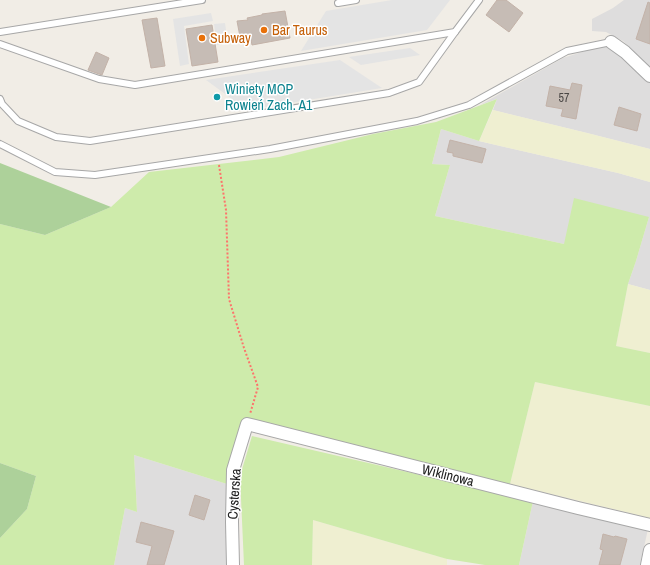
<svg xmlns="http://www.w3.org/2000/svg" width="650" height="565" viewBox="0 0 650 565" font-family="'Archivo Narrow',sans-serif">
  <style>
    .residential { fill: #dedddd }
    .farmland { fill: #efefd1 }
    .grass { fill: #ceebab }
    .forest { fill: #add19a }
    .parking { fill: #e4e4e4 }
    .building { fill: #c6bcb5; stroke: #c3b2a8 }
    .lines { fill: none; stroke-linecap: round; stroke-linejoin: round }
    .service-casing { stroke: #a7a7a7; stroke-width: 8 }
    .minor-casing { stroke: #a7a7a7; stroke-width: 14 }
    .path { stroke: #fd736b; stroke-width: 2; stroke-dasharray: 2 2; stroke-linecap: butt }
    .service { stroke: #fff; stroke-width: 6 }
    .minor { stroke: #fff; stroke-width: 12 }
    .food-dot { fill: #e8710a; stroke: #fff; stroke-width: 1.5 }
    .culture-dot { fill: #0f9aa8; stroke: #fff; stroke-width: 1.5 }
    .labels { text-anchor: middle; stroke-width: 3; stroke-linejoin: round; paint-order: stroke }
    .number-label { font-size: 12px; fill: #4a4745 }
    .food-label { font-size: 14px; fill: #c56008; stroke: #fff; text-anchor: start }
    .culture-label { font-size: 14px; fill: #0d838f; stroke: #fff; text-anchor: start }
    .street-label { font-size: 14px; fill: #202020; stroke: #fff }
  </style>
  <rect width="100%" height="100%" fill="#f1ede6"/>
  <g class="residential">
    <polygon points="624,0 650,0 650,67 623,41 606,32 592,31 592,19 613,8"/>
    <polygon points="608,45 650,81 650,149 587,133 493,110 497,99 480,105 563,58 588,50"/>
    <polygon points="441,129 479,141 618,173 650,182 650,290 628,284 636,261 649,217 564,244 435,216 450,165 432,164"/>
    <polygon points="134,455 227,484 227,565 114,565 125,508 137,512"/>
    <polygon points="533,501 648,529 640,565 519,565"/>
  </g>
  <g class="farmland">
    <polygon points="493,110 587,133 650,149 650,182 618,173 479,141"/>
    <polygon points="628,284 650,290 650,353 616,346"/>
    <polygon points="535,382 650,406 650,518 510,484"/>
    <polygon points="313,520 447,559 447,565 312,565"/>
  </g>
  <g class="grass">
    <polygon points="497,99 479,141 441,129 432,164 450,165 435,216 564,244 574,198 649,217 636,261 628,284 616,346 650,353 650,406 535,382 510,484 251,422 227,484 134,455 137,512 125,508 114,565 0,565 0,538 27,509 36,476 0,463 0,224 45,235 111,207 149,172 279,157 373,134 436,122"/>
    <polygon points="252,436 533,501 519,565 485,565 447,559 313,520 312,565 244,565 240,476"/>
  </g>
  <g class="forest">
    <polygon points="0,163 111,207 45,235 0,224"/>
    <polygon points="0,463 36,476 27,509 0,538"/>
  </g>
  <g class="parking">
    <polygon points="392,0 450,0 427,30 301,51 326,11"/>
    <polygon points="211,13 213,21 184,26 189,64 180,66 173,19"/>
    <polygon points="225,23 228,43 217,45 214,24"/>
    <polygon points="410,48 420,55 361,65 349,57"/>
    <polygon points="340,60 382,88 247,110 206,80"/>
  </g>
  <g class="building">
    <polygon points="497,0 506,0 523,13 509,32 486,15"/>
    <polygon points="648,2 650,3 650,44 636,39"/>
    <polygon points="285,11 290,38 252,45 251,40 241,42 237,21 248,20 247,18 262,15 262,14"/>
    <polygon points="157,18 165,66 151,68 142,20"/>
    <polygon points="212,25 218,62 192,66 186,29"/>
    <polygon points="96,52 109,58 102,75 88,70"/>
    <polygon points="572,83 582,85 576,119 561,116 563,109 546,106 550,86 570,90"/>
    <polygon points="619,107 641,114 637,131 614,125"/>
    <polygon points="450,140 486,149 482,163 453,156 453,153 447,152"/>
    <polygon points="195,495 210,500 204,520 189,515"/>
    <polygon points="141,522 174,531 164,565 147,565 152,546 136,542"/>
    <polygon points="603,534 614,537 615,536 627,539 620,565 599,565 603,550 600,549"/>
  </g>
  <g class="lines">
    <defs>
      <g id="service">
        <polyline points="338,3 356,0"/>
        <polyline points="0,32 202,0"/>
        <polyline points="0,44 99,79 135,85 455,32 479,0"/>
        <polyline points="0,99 2,104 18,121 56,137 90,141 389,93 419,82 455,32"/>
        <polyline points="0,144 55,172 95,175 270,149 417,121 469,105 567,51 611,42"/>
      </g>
      <g id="minor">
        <polyline points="611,42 625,52 650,76"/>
        <polyline points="233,565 232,522 233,470 247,424 578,508 650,525"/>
        <polyline points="647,565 650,550"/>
      </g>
    </defs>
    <use href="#service" class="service-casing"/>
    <use href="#minor" class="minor-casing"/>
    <polyline class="path" points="219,165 226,210 229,299 244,348 258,387 250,414"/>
    <use href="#service" class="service"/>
    <use href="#minor" class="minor"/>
  </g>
  <g class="food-dot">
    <circle cx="264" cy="30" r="4"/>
    <circle cx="202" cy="38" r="4"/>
  </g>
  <circle class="culture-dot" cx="217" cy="97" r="4"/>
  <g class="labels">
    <g class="number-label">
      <text x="564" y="102">57</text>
    </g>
    <g class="food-label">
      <text x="272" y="35">Bar Taurus</text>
      <text x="210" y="43">Subway</text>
    </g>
    <g class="culture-label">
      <text x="225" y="94">Winiety MOP<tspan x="225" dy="16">Rowień Zach. A1</tspan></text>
    </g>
    <g class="street-label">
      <text transform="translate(448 475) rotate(14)" y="5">Wiklinowa</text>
      <text transform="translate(234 494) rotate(-86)" y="5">Cysterska</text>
    </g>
  </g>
</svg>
